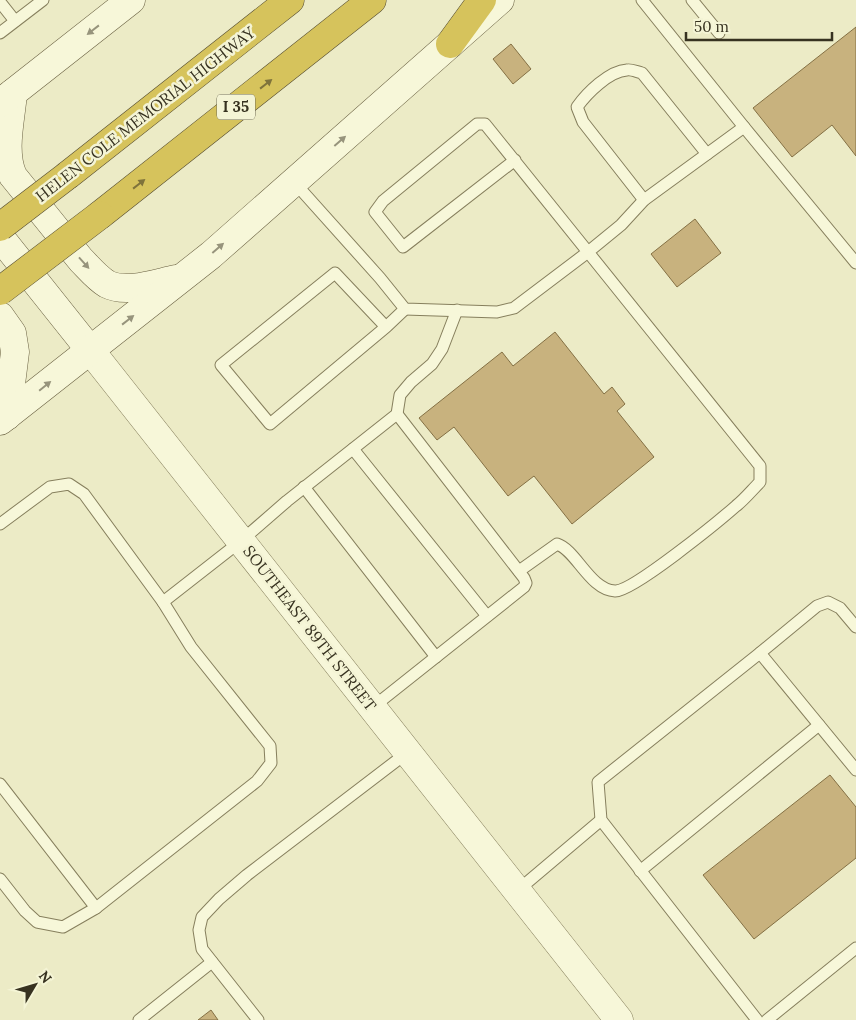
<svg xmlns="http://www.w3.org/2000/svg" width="856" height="1020" viewBox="0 0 856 1020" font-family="Lora,serif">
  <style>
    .building { fill: #c8b27e; stroke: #847044 }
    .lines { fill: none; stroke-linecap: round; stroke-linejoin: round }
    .service-casing { stroke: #867f5d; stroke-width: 13 }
    .tertiary-casing { stroke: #867f5d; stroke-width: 29 }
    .secondary-casing { stroke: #685f40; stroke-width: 29 }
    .motorway-casing { stroke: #544b31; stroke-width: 29 }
    .service { stroke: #f7f7d9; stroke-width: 11 }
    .tertiary { stroke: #f7f7d9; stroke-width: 28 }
    .secondary { stroke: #f7f7d9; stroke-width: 28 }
    .motorway { stroke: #d6c35c; stroke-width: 28 }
    .motorway-bridge-casing { stroke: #544b31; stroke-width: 29; stroke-linecap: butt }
    .motorway-bridge { stroke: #d6c35c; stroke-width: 28 }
    .oneway { fill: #97947c }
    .oneway2 { fill: #7f733b }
    .labels { text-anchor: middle; stroke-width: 5; stroke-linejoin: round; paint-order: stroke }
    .shield { fill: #f4f4d5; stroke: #706c56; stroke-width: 1 }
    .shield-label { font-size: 15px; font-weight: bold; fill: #373220 }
    .street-label { font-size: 16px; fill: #373220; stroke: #f4f4d5 }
  </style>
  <rect width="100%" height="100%" fill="#ecebc6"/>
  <g class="building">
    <polygon points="856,27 856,156 832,125 792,157 753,108"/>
    <polygon points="511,44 531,69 513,84 493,59"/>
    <polygon points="695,219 721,253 677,287 651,254"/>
    <polygon points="555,332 604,394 612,387 625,404 617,411 654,457 572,524 534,476 508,496 454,427 437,440 419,418 502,352 513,366"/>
    <polygon points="830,775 856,807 856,858 754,939 703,875"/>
    <polygon points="211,1010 218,1020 198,1020"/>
  </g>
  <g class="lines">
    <defs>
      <g id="service">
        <polyline points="642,0 744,127 856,263"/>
        <polyline points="692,0 719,33"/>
        <polyline points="0,2 15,21"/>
        <polyline points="0,33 43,0"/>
        <polyline points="294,182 380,278 405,309 497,312 514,308 588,252 485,124 477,124 383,201 375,212 403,247 515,160"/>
        <path d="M 644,200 L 583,122 L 577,107 C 587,93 609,71 627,70 C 631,69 637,72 642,73 L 707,154"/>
        <polyline points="386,327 270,424 221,365 335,273 386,327 405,309"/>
        <polyline points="353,449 487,616"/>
        <polyline points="304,487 436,657"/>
        <polyline points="0,524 50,487 69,484 84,494 163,602 191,647 270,746 271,763 257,781 96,908 0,784"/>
        <path d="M 519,571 L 557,544 C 576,550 590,590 615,591 C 632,592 719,521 736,506 C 745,499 752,490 760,482 L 760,466 L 588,252 L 621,225 L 644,200 L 744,127"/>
        <polyline points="163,602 241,541 287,501 397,414 400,395 411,382 432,364 442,349 457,310"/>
        <polyline points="760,653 817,606 828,602 840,608 856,627"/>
        <polyline points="373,707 524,587 526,583 524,578 397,414"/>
        <polyline points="640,871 819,725"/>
        <polyline points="0,879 25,911 37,922 63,927 96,908"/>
        <polyline points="517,891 601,820"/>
        <polyline points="139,1020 212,962"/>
        <polyline points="258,1020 202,949 199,930 202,917 219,899 247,875 408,752"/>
        <polyline points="757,1020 601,820 598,782 760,653 856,770"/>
        <polyline points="767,1020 856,948"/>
      </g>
      <polyline id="tertiary" points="90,350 619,1020"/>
      <g id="secondary">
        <path d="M 13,93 C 11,119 2,151 13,176 L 81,260 C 89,268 97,278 107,284 C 126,294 156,283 176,279"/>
        <polyline points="0,103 131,0"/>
        <polyline points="0,237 90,350"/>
        <polyline points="0,316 12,333 15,352 7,416"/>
        <polyline points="0,421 211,255 500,0"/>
      </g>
      <g id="motorway">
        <polyline points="450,44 482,0"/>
        <polyline points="68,175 290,0"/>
        <polyline points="100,215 372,0"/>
      </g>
    </defs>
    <use href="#service" class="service-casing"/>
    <use href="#tertiary" class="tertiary-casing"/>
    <use href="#secondary" class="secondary-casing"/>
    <use href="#motorway" class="motorway-casing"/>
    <use href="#service" class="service"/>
    <use href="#tertiary" class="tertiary"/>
    <use href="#secondary" class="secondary"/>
    <use href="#motorway" class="motorway"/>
    <defs>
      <g id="motorway-bridge">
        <polyline points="0,227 68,175"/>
        <polyline points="0,291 100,215"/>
      </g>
    </defs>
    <use href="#motorway-bridge" class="motorway-bridge-casing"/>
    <use href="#motorway-bridge" class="motorway-bridge"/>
  </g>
  <defs><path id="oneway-solid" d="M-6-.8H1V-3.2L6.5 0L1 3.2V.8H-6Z" transform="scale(1.25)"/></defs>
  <g class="oneway">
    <use href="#oneway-solid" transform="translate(93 30) rotate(142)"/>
    <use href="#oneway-solid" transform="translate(340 141) rotate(-41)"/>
    <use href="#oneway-solid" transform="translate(218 248) rotate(-41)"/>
    <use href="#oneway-solid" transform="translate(84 263) rotate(48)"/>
    <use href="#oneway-solid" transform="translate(128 320) rotate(-38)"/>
    <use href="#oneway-solid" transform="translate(45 386) rotate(-39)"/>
  </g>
  <g class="oneway2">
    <use href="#oneway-solid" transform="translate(266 84) rotate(-38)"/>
    <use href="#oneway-solid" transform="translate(139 184) rotate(-38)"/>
  </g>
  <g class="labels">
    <rect class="shield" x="217" y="94.5" width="38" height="25" rx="4"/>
    <g class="shield-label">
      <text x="236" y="112">I 35</text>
    </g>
    <g class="street-label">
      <text transform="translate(145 114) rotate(-38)" y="6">HELEN COLE MEMORIAL HIGHWAY</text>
      <text transform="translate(310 628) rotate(52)" y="6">SOUTHEAST 89TH STREET</text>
    </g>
  </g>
  <g transform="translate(35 985) rotate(52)" stroke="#f4f4d5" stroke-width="4" paint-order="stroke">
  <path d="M0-4L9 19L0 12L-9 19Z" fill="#373220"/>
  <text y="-8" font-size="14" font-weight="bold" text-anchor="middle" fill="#373220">N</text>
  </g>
  <path d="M686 32v8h146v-8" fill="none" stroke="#373220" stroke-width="2.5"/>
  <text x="694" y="32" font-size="15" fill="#373220" stroke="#f4f4d5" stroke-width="4" paint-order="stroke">50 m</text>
</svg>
